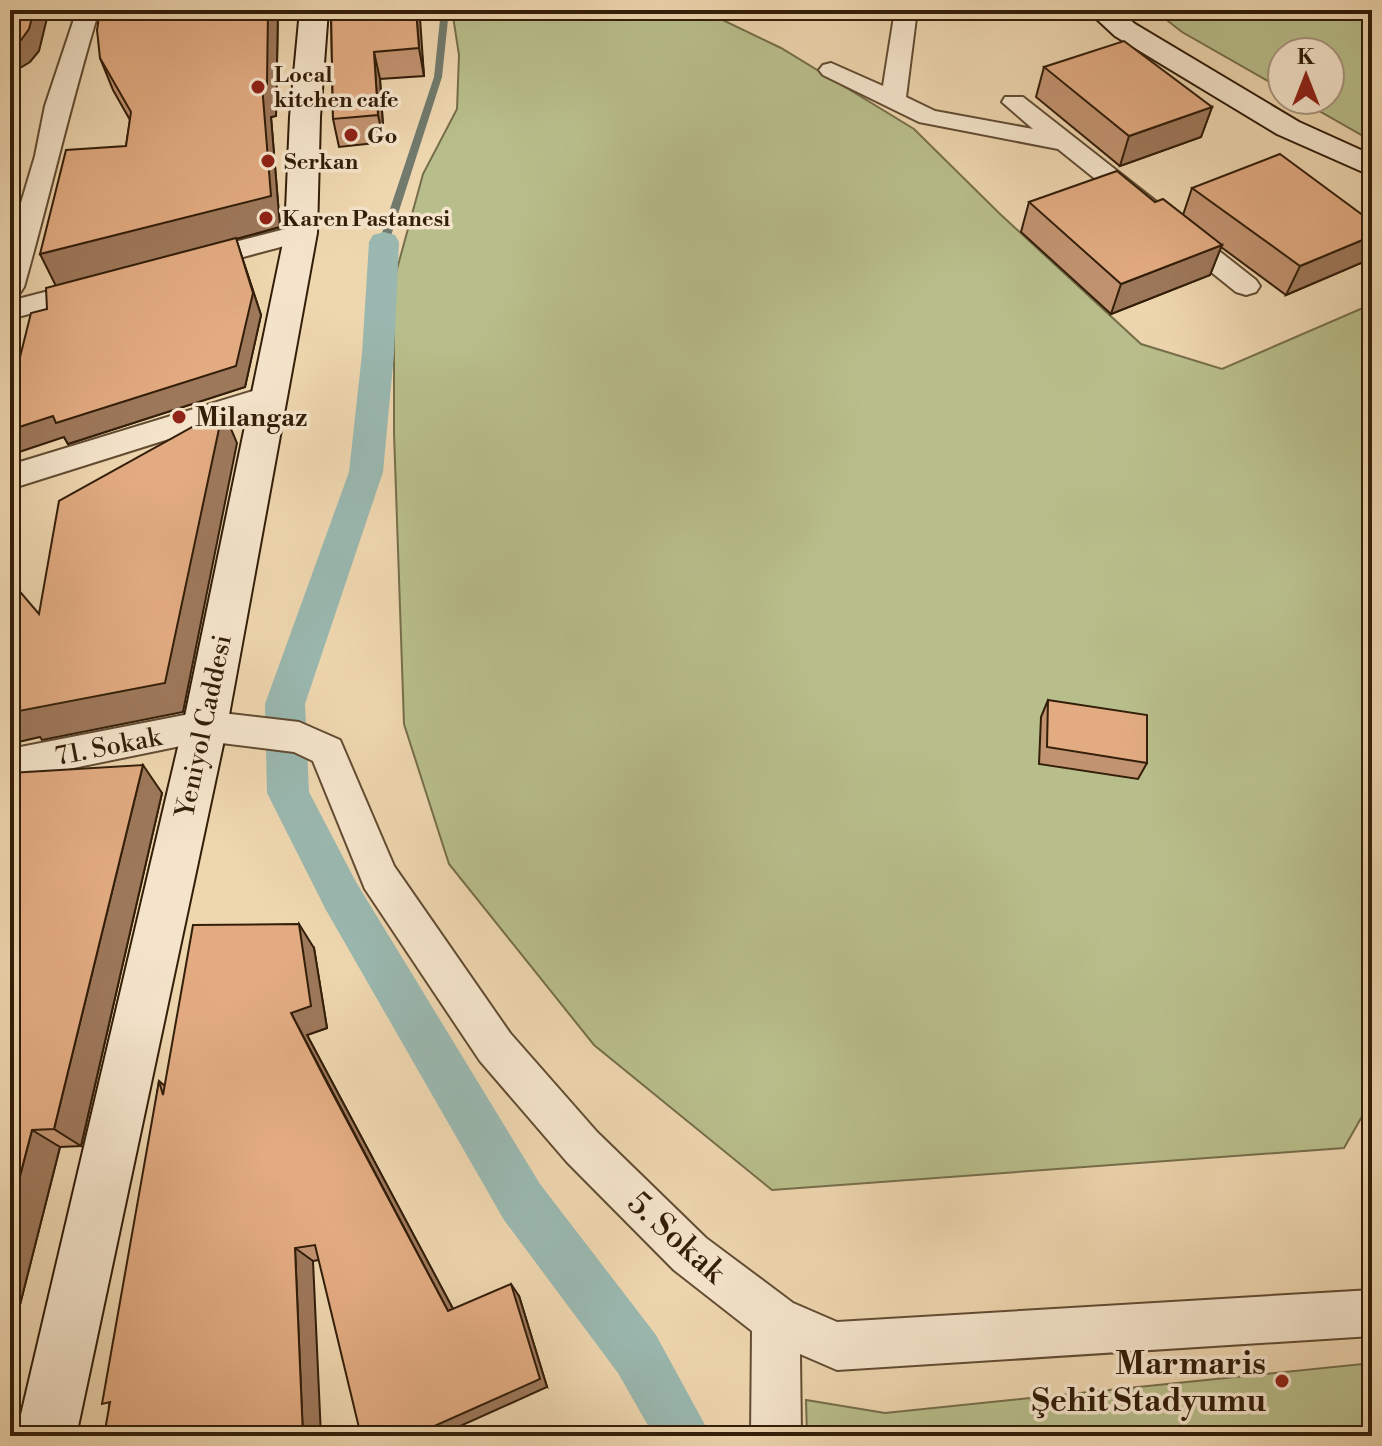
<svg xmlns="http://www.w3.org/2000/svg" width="1382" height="1446" viewBox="0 0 1382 1446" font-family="'Libre Bodoni',serif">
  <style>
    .green { fill: #b8be8b; stroke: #766e4a; stroke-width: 2 }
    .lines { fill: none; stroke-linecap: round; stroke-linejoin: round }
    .stream { fill: #717a6d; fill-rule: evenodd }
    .canal { fill: #9ab8b0; fill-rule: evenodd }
    .street-casing { stroke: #624c32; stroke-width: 4 }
    .secondary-casing { stroke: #331e09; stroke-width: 4 }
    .street { fill: #f4e4cb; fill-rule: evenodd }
    .secondary { fill: #f4e4cb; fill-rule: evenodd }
    .wall { fill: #c29370; stroke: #331e09; stroke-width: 2 }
    .shaded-wall { fill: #9e785b; stroke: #331e09; stroke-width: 2 }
    .building { fill: #e2ab82; stroke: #331e09; stroke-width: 2 }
    .poi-dot { fill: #8f2418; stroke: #f4e4cb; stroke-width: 3 }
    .labels { text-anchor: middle; stroke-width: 7; stroke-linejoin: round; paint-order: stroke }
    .far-poi-label { font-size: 22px; font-weight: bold; fill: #331e09; stroke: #f4e4cb; text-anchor: start }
    .poi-label { font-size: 26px; font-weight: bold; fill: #331e09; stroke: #f4e4cb; text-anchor: start }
    .street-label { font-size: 26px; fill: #331e09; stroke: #f4e4cb }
    .near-street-label { font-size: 32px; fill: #331e09; stroke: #f4e4cb }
    .near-poi-label { font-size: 32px; font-weight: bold; fill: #331e09; stroke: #f4e4cb; text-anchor: end }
  </style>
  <rect width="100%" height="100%" fill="#eed6af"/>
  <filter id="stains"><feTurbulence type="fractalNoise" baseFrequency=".0025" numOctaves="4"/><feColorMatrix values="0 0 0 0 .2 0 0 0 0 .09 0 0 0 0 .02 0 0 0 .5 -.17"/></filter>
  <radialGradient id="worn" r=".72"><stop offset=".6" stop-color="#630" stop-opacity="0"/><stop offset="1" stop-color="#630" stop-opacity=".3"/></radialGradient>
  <g class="green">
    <polygon points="452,10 702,10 781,48 914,129 999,213 1141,344 1222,369 1372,304 1372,1099 1344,1148 772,1190 594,1045 449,864 404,724 394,433 394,280 423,174 457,109 459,55"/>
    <polygon points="1154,10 1372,10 1372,141 1300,100 1330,100 1330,52 1282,52 1282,89 1182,32"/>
    <polygon points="1372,1363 1372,1436 807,1436 806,1400 885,1413"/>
  </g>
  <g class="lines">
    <polygon class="stream" points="441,10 449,10 442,77 389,242 384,245 379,242 434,77"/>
    <polygon class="canal" points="384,232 395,235 399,242 394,354 383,472 305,704 309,792 356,882 540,1184 656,1335 711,1436 654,1436 618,1373 504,1220 326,910 267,793 265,704 349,472 362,354 369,242 373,235"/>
    <defs>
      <g id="street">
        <path d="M 77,10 L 99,10 C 71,102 50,195 24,287 L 20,293 L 10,296 L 10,240 L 35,156 L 45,106 Z"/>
        <polygon points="895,10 917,10 906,97 935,111 1033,129 1002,102 1005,97 1023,97 1256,280 1260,286 1256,292 1246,295 1236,292 1058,149 919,122 823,75 819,70 823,65 831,63 883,86"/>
        <polygon points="301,225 311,227 314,233 311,239 194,270 184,267 180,261 184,255"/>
        <polygon points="95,279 105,282 109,288 105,294 10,319 10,301"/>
        <polygon points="266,387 277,391 281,398 277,405 10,489 10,465"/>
        <polygon points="205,711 299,722 340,740 394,866 510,1033 597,1132 706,1238 793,1303 837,1322 1372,1290 1372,1336 837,1370 800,1354 801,1436 751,1436 752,1331 674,1270 567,1162 480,1061 365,889 313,761 294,752 205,741 10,781 10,749"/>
      </g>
      <g id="secondary">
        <polygon points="300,10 328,10 320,117 317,233 227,726 76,1436 16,1436 183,726 285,233 290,117"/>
        <polygon points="1087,10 1118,10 1135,24 1299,122 1372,155 1372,176 1277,134 1115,36"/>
      </g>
    </defs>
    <use href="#street" class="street-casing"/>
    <use href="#secondary" class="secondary-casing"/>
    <use href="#street" class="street"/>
    <use href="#secondary" class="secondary"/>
  </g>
  <g class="wall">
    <polygon points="100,10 278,10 276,116 271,117 280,227 236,239 261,315 245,387 68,444 64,437 47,309 56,285 126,146 130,120 113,90 100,58"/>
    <polygon points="331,10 418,10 424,76 380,79 384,142 339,147 333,119"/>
    <polygon points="1044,67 1212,107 1201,137 1120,166 1036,97"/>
    <polygon points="1192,188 1368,260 1286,295 1221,247 1210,275 1111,314 1021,232 1029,202 1183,215"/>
    <polygon points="1048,700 1147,763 1138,779 1039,764 1041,717"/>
    <polygon points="10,773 162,793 81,1146 60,1147 10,1344"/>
    <polygon points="314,948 327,1028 307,1035 453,1309 519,1296 547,1387 319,1260 313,1261 109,1406 159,1081 165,1086"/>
  </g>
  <g class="shaded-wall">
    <polygon points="34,10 49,10 39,51 30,62 10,74 10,47"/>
    <polygon points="268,10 278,10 276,116 271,117 280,227 236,239 261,315 245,387 68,444 64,437 10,455 10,430 56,286 40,254 262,85"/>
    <polygon points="416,10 418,10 420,18 424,76 419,48"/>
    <polygon points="374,52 380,79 384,142 378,115"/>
    <polygon points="1212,107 1201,137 1120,166 1129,136"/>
    <polygon points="10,175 16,187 10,223"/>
    <polygon points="1372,236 1372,253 1368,260 1286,295 1300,266"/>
    <polygon points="1222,245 1210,275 1111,314 1121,284"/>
    <polygon points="223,410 237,443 183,712 42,740 40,737 10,744 10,711"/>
    <polygon points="143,765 162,793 81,1146 54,1129"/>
    <polygon points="299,924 314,948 327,1028 307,1035 460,1322 448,1311 291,1013"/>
    <polygon points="32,1130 60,1147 10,1344 10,1214"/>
    <polygon points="295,1248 313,1261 321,1436 303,1436"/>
    <polygon points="511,1284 519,1296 547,1387 438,1436 412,1436"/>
  </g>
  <g class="building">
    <polygon points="10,10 34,10 29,29 21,40 10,47"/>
    <polygon points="100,10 268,10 267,84 262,85 271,196 40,254 66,150 126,146 131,112 100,58 97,30"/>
    <polygon points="331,10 416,10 419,48 374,52 378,115 333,119"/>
    <polygon points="1124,41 1212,107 1129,136 1044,67"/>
    <polygon points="1280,154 1372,222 1372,236 1300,266 1192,188"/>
    <polygon points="1117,171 1155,202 1163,199 1222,245 1121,284 1029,202"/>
    <polygon points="236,238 253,293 236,366 56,423 53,416 10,430 10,397 31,313 47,309 46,288"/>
    <polygon points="223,410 165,683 19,711 20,708 10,711 10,580 39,614 59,501"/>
    <polygon points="1048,700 1147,715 1147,763 1047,747"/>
    <polygon points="143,765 54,1129 32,1130 10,1214 10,773"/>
    <polygon points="299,924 311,1006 291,1013 326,1081 448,1311 511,1284 540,1379 412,1436 361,1436 315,1245 295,1248 303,1436 104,1436 110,1402 102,1404 159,1081 163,1095 193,925"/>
  </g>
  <g class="poi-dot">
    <circle cx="258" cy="87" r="8"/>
    <circle cx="351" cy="135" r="8"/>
    <circle cx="268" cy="161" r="8"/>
    <circle cx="266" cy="218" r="8"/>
    <circle cx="179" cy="417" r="8"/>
    <circle cx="1282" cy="1381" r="8"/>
  </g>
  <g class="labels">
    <g class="far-poi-label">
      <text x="274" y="82">Local<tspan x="274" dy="25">kitchen cafe</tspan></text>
      <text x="367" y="143">Go</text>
      <text x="284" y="169">Serkan</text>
      <text x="282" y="226">Karen Pastanesi</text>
    </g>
    <g class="poi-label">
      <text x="195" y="426">Milangaz</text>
    </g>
    <g class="street-label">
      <text transform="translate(203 726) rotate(-78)" y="9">Yeniyol Caddesi</text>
      <text transform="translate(108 746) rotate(-11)" y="9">71. Sokak</text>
    </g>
    <g class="near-street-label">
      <text transform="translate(677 1237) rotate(42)" y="11">5. Sokak</text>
    </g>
    <g class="near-poi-label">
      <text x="1266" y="1374">Marmaris<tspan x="1266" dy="37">Şehit Stadyumu</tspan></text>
    </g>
  </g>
  <rect width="1382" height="1446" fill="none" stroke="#eed6af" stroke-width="40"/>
  <rect x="12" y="12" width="1358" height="1422" fill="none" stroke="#331e09" stroke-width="4"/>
  <rect x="20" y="20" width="1342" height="1406" fill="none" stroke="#331e09" stroke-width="2"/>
  <g transform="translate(1306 76)"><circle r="38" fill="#f4e4cb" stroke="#a7957d" stroke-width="2"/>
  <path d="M0-6L14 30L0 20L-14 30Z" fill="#8f2418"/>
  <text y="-12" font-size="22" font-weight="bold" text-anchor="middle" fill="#331e09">K</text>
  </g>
  <rect width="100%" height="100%" filter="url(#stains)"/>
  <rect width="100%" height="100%" fill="url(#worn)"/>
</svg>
